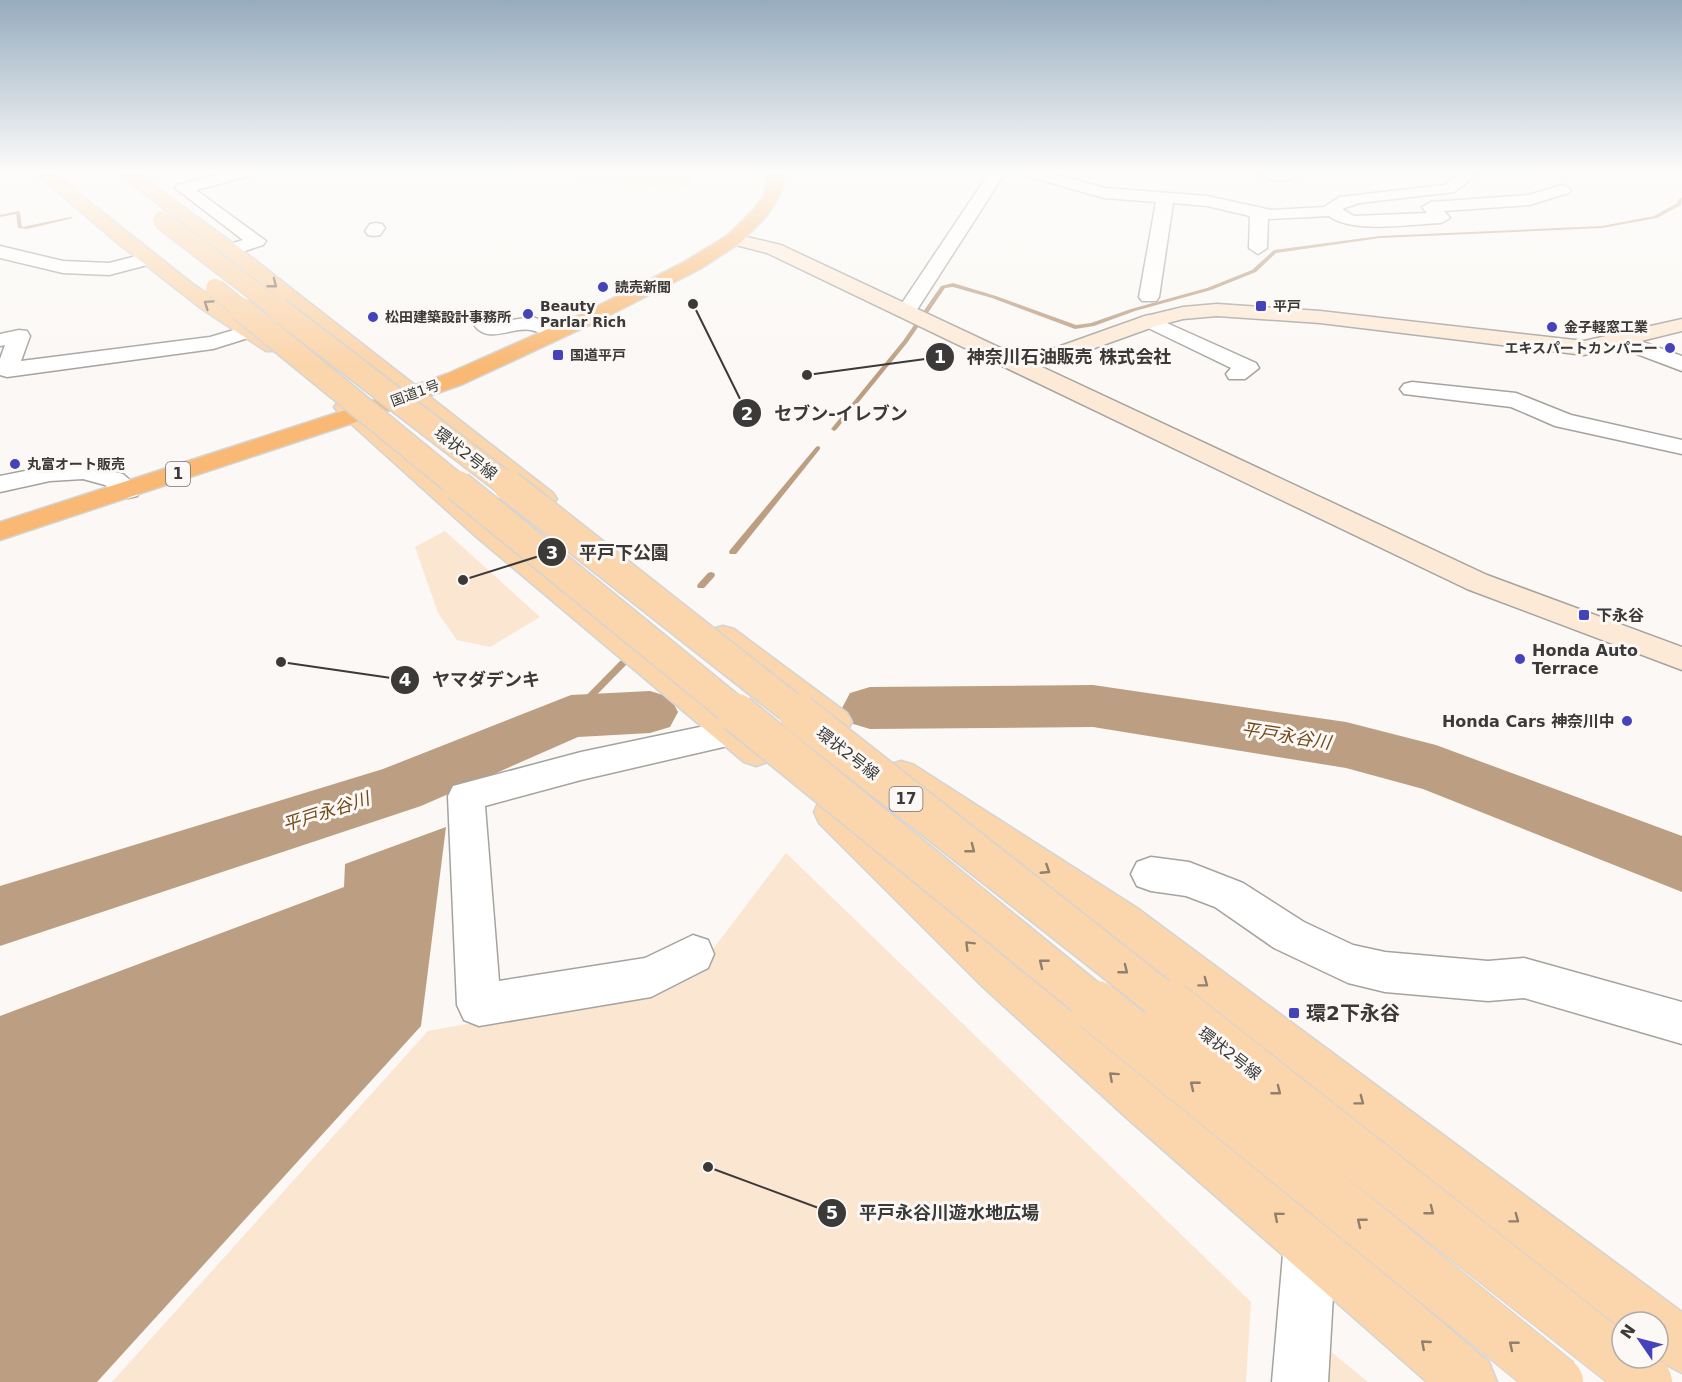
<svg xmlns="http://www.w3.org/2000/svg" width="1682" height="1382" viewBox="0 0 1682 1382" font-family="'DejaVu Sans','Noto Sans JP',sans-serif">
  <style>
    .green { fill: #fbe6d1 }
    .water { fill: #bc9f82 }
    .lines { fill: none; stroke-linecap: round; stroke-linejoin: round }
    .stream { fill: #bc9f82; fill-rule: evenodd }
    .river { fill: #bc9f82; fill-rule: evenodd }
    .street-casing { stroke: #a5a3a0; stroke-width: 3 }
    .secondary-casing { stroke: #a5a3a0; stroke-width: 3 }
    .primary-casing { stroke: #d4d4d3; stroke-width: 3 }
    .highway-casing { stroke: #d4d4d3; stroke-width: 3 }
    .street { fill: #fff; fill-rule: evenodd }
    .secondary { fill: #fdead6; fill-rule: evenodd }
    .primary { fill: #fbd5ac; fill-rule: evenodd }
    .highway { fill: #f9b975; fill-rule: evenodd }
    .primary-bridge-far4-casing { stroke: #d4d4d3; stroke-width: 20; stroke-linecap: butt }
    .primary-bridge-far3-casing { stroke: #d4d4d3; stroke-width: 26; stroke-linecap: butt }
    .primary-bridge-far2-casing { stroke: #d4d4d3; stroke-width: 33; stroke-linecap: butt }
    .primary-bridge-far1-casing { stroke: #d4d4d3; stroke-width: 41; stroke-linecap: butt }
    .primary-bridge-casing { stroke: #d4d4d3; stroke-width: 52; stroke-linecap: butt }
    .primary-bridge-far4 { stroke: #fbd5ac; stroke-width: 18 }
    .primary-bridge-far3 { stroke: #fbd5ac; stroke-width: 23 }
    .primary-bridge-far2 { stroke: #fbd5ac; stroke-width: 30 }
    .primary-bridge-far1 { stroke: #fbd5ac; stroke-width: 38 }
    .primary-bridge { stroke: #fbd5ac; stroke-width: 50 }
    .oneway { stroke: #91806d }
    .poi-dot { fill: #4443b9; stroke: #fbf8f5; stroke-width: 2 }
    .labels { text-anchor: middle; stroke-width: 6; stroke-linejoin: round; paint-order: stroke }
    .far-poi-label { font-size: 14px; font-weight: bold; fill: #3b3a39; stroke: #fbf8f5; text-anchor: start }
    .far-street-label { font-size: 14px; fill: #3b3a39; stroke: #fbf8f5 }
    .shield { fill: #fbf8f5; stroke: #757371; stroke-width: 1.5 }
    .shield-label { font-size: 15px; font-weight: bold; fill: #3b3a39 }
    .street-label { font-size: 16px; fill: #3b3a39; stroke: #fbf8f5 }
    .poi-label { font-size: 16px; font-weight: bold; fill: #3b3a39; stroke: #fbf8f5; text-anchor: start }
    .water-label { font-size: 18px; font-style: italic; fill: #724919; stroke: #fbf8f5 }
    .near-poi-label { font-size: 20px; font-weight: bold; fill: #3b3a39; stroke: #fbf8f5; text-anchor: start }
    .leader { fill: none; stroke: #3b3a39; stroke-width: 2 }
    .callout-dot { fill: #3b3a39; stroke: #fbf8f5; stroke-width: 2 }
    .mark-label { font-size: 18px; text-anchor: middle; font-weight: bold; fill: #fff }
    .callout-label { font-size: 18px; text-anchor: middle; font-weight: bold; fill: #3b3a39; stroke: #fbf8f5; stroke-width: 6; stroke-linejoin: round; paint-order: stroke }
  </style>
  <rect width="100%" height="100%" fill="#fbf8f5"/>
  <g class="green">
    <polygon points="555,173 695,173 688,187 672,191"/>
    <polygon points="445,531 540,617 490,647 457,640 438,613 415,547"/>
    <polygon points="786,853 1251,1302 1246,1382 112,1382 428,1031 657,990 710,953"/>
    <polygon points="1319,1342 1368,1382 1318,1382"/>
  </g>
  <polygon class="water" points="446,827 421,1026 97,1382 0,1382 0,1016 344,887 345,864"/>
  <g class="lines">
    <g class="stream">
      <polygon points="1680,198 1682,198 1681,205 1657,218 1602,228 1380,238 1276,253 1256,272 1211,290 1135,311 1094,326 1075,329 992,298 953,287 945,288 907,343 836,430 834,431 831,429 903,341 941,286 953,283 996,296 1076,325 1091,323 1131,309 1207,288 1252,270 1274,250 1380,236 1602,226 1654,216 1677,203"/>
      <polygon points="18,211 20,212 22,227 71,217 73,218 27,229 18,228 16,214 0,217 0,215"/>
      <polygon points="818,446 820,447 820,449 736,554 730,554 729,552 730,550 816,447"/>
      <polygon points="711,572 714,573 715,575 714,577 704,588 698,588 697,586 698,584 708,573"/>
      <polygon points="623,660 626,661 627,663 626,665 574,718 568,718 566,716 568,714 620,661"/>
    </g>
    <g class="river">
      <polygon points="1093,685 1346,722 1436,745 1682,836 1682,892 1423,789 1346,768 1093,727 870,729 850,723 842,708 850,693 870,687"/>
      <polygon points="650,691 670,697 678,712 670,727 650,733 578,737 421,806 0,946 0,886 383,769 571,695"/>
    </g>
    <defs>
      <g id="street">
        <polygon points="225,173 251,173 249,176 196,190 266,241 263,245 230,256 223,254 221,250 223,246 243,240 175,188 177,185"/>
        <polygon points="989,173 1005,173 913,316 899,316 896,312"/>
        <path d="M 1025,173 L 1050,173 L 1105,188 L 1207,196 L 1271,210 L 1324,207 L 1340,197 L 1444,185 L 1461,173 L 1479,173 L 1454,192 L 1359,203 L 1342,209 L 1354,216 L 1427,213 L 1422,207 L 1431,202 L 1528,195 L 1563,185 L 1571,190 L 1569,193 L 1529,205 L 1444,211 L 1450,218 L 1441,223 C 1410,224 1353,234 1329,216 L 1268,219 L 1267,248 L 1258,254 L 1249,248 L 1250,216 L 1207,206 L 1173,203 L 1159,297 L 1156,301 L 1142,301 L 1139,297 L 1156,202 L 1104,198 L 1027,176 Z"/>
        <path d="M 1259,173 L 1294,173 L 1296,175 C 1289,183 1266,181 1259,173 Z"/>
        <polygon points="376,223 382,224 385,228 380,235 374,236 368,235 365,231 370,224"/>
        <polygon points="0,246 63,261 109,263 148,253 157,259 155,263 109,275 63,273 0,258"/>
        <polygon points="1149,315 1256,363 1259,368 1245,379 1229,379 1226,374 1231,368 1142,325 1139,321 1142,317"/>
        <path d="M 533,317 L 562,329 L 566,333 L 562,337 C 549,341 544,333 531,330 C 513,326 488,345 474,325 L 477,321 L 484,319 L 497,322 Z"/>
        <polygon points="254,324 261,326 265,330 261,334 213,349 7,377 0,375 0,359 5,345 0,346 0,334 19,330 27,331 30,336 21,361 210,337"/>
        <polygon points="1621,334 1682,356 1682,371 1613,345 1610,340 1613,335"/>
        <polygon points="1412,382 1516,393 1571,415 1682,440 1682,454 1555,426 1511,407 1404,394 1400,389 1404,384"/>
        <polygon points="83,464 123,474 141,490 137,496 128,498 119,496 105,485 83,479 50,481 0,492 0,476 50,466"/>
        <polygon points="733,720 745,724 750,733 745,742 581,780 485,806 499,981 645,958 693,935 708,940 714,954 708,968 651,997 479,1026 464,1020 457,1005 448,796 453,786 581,752"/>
        <polygon points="1151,857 1189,862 1243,883 1304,922 1353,945 1385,952 1488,961 1524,958 1682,1002 1682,1044 1524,998 1488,1001 1385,992 1348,983 1274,948 1215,907 1186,896 1151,891 1137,886 1131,874 1137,862"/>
        <polygon points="1310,1217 1328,1225 1336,1243 1328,1382 1272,1382 1284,1243 1292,1225"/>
      </g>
      <polygon id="secondary" points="734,234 781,245 1024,359 1142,317 1183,307 1217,304 1320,311 1584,341 1682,319 1682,331 1584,355 1320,323 1217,316 1183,319 1156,326 1042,367 1487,575 1682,647 1682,670 1467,589 767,253 728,243 725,239 728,235"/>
      <g id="primary">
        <polygon points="36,173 53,173 194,285 282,341 285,346 282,351 266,351 202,309 119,244"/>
        <polygon points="118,173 136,173 237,246 553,493 557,499 553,505 544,507 535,505 223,254"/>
        <polygon points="346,400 354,402 493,522 768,742 774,752 768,762 756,766 744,762 473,534 338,412 334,407 338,402"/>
        <polygon points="723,626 734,629 847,713 852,722 847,731 835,735 823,731 712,645 707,637 712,629"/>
        <polygon points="901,761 914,765 1137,908 1682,1312 1682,1373 1653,1358 1658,1358 1658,1322 1622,1322 1622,1334 1109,934 888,785 883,775 888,765"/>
        <polygon points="832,797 845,801 1013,959 1489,1362 1497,1382 1427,1382 1128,1119 983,987 819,823 814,812 819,801"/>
      </g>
      <polygon id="highway" points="769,173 785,173 780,195 766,217 740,243 700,269 598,321 463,384 362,420 0,540 0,522 346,410 447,374 584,313 686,261 728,235 754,209 764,195"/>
    </defs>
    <use href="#street" class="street-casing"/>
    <use href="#secondary" class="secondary-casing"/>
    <use href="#primary" class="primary-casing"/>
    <use href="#highway" class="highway-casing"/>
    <use href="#street" class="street"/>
    <use href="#secondary" class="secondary"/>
    <use href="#primary" class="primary"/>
    <use href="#highway" class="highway"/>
    <defs>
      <g id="primary-bridge-far4">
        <polyline points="162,220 280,311"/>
        <polyline points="215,288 243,311"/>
      </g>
      <g id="primary-bridge-far3">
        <polyline points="241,309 460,488"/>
        <polyline points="278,309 511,488"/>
      </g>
      <g id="primary-bridge-far2">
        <polyline points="458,486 739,715"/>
        <polyline points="509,486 800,715"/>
      </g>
      <g id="primary-bridge-far1">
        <polyline points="737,713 1098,1007"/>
        <polyline points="798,713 1171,1007"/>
      </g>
      <g id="primary-bridge">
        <polyline points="1096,1006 1558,1382"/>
        <polyline points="1169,1006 1647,1382"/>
      </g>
    </defs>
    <use href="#primary-bridge-far4" class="primary-bridge-far4-casing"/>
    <use href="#primary-bridge-far3" class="primary-bridge-far3-casing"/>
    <use href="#primary-bridge-far2" class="primary-bridge-far2-casing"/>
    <use href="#primary-bridge-far1" class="primary-bridge-far1-casing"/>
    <use href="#primary-bridge" class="primary-bridge-casing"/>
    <use href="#primary-bridge-far4" class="primary-bridge-far4"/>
    <use href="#primary-bridge-far3" class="primary-bridge-far3"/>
    <use href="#primary-bridge-far2" class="primary-bridge-far2"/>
    <use href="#primary-bridge-far1" class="primary-bridge-far1"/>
    <use href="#primary-bridge" class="primary-bridge"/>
  </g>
  <defs><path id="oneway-chevron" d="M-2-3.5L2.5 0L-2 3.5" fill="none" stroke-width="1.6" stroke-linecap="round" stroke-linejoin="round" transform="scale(1.5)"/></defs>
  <g class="oneway">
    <use href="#oneway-chevron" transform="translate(273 284) rotate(38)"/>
    <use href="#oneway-chevron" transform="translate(208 304) rotate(-145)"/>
    <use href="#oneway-chevron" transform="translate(971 849) rotate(38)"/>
    <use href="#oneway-chevron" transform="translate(1046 870) rotate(33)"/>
    <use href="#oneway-chevron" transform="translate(969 945) rotate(-135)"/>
    <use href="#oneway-chevron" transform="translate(1043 963) rotate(-141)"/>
    <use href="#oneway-chevron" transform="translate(1124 970) rotate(38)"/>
    <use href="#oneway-chevron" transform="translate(1204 983) rotate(37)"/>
    <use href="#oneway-chevron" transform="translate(1113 1076) rotate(-138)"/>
    <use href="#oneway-chevron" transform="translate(1194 1085) rotate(-141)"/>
    <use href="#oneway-chevron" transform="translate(1277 1091) rotate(38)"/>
    <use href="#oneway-chevron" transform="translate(1360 1101) rotate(37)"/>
    <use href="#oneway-chevron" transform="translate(1430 1211) rotate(38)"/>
    <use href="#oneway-chevron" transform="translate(1278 1216) rotate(-140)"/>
    <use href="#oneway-chevron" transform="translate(1515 1219) rotate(37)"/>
    <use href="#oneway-chevron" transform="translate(1361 1222) rotate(-141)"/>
    <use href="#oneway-chevron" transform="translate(1425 1344) rotate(-139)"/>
    <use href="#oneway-chevron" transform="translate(1513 1345) rotate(-141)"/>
  </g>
  <linearGradient id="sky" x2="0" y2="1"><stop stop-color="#96acbf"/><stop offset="0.47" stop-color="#fdfcfa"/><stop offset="1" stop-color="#fdfcfa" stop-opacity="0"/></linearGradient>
  <rect width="1682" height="366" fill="url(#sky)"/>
  <g class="poi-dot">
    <circle cx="603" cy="287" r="6"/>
    <rect x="1255" y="300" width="12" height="12" rx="3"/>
    <circle cx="528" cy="314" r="6"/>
    <circle cx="373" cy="317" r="6"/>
    <circle cx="1552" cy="327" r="6"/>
    <circle cx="1670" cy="348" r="6"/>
    <rect x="552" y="349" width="12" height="12" rx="3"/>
    <circle cx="15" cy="464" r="6"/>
    <rect x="1578" y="609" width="12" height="12" rx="3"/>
    <circle cx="1520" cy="659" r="6"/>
    <circle cx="1627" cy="721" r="6"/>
    <rect x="1288" y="1007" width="12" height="12" rx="3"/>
  </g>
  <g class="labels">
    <g class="far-poi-label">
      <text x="615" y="292">読売新聞</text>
      <text x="540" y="311">Beauty<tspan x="540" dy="16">Parlar Rich</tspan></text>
      <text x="1273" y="311">平戸</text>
      <text x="385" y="322">松田建築設計事務所</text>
      <text x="1564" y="332">金子軽窓工業</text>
      <text x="1658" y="353" text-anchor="end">エキスパートカンパニー</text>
      <text x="570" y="360">国道平戸</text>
      <text x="27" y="469">丸富オート販売</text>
    </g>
    <g class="far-street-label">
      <text transform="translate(415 393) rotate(-20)" y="5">国道1号</text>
    </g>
    <g class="shield">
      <rect x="166" y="462" width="24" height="24" rx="4.5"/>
      <rect x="889.5" y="787" width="33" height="24" rx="4.5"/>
    </g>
    <g class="shield-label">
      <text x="178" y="479">1</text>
      <text x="906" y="804">17</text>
    </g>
    <g class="street-label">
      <text transform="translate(466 453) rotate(38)" y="6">環状2号線</text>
      <text transform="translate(848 753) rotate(38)" y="6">環状2号線</text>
      <text transform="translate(1230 1053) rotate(38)" y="6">環状2号線</text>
    </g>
    <g class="poi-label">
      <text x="1596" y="621">下永谷</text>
      <text x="1532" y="656">Honda Auto<tspan x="1532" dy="18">Terrace</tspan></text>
      <text x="1615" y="727" text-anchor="end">Honda Cars 神奈川中</text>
    </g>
    <g class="water-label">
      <text transform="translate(1286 736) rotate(9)" y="6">平戸永谷川</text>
      <text transform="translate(326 812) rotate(-18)" y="6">平戸永谷川</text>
    </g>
    <g class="near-poi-label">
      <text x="1306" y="1020">環2下永谷</text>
    </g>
  </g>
  <path class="leader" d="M807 375L940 357M693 304L747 413M463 580L552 552M281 662L405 680M708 1167L832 1213"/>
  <g class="callout-dot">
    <circle cx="807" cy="375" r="6"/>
    <circle cx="693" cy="304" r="6"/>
    <circle cx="463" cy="580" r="6"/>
    <circle cx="281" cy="662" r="6"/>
    <circle cx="708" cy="1167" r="6"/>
    <circle cx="940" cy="357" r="15"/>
    <circle cx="747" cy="413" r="15"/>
    <circle cx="552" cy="552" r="15"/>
    <circle cx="405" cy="680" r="15"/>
    <circle cx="832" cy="1213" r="15"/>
  </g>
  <g class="mark-label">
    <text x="940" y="363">1</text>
    <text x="747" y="420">2</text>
    <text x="552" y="559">3</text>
    <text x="405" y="686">4</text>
    <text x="832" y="1219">5</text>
  </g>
  <g class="callout-label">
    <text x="1069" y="363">神奈川石油販売 株式会社</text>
    <text x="841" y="420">セブン-イレブン</text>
    <text x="624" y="559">平戸下公園</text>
    <text x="486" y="686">ヤマダデンキ</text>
    <text x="949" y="1219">平戸永谷川遊水地広場</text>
  </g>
  <g transform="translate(1640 1340) rotate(305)"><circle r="28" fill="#fbf8f5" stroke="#aeacaa" stroke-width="1.5"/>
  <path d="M0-4.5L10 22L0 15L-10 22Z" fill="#4443b9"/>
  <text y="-9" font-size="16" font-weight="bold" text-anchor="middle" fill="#3b3a39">N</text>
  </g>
</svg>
